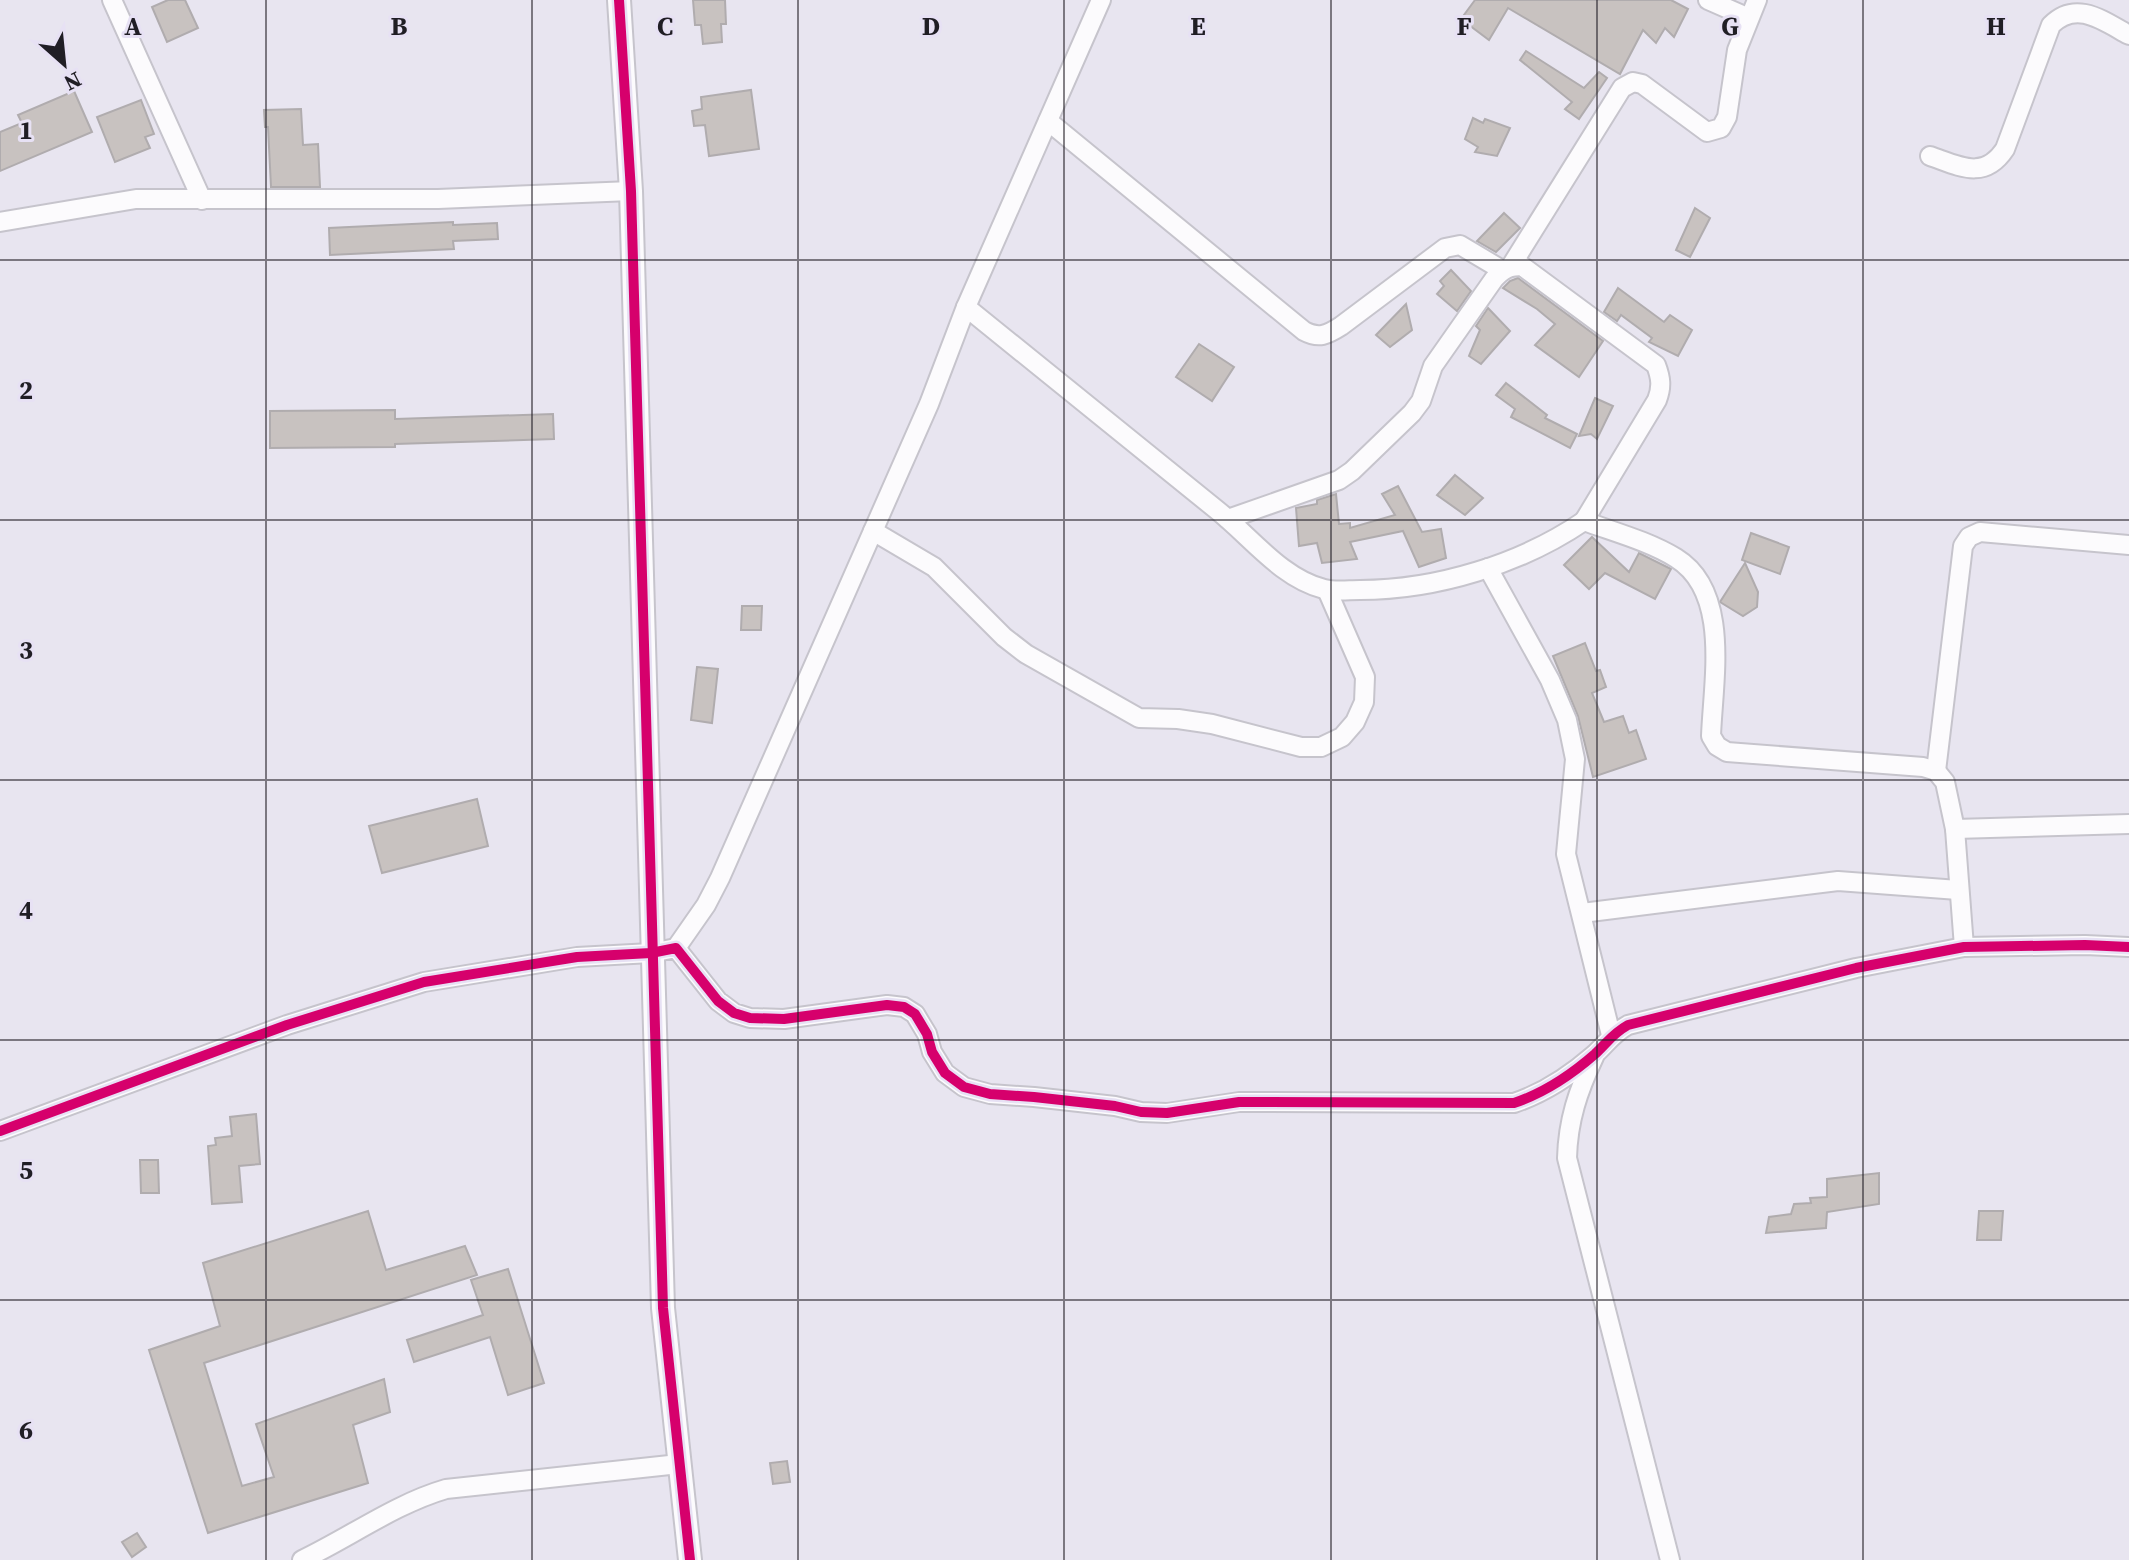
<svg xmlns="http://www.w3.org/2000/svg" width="2129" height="1560" viewBox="0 0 2129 1560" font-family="'Source Serif 4',serif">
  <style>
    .building { fill: #c8c2c0; stroke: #b0acae; stroke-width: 2 }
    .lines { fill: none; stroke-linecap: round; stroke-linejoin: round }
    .minor-casing { stroke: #c6c4cc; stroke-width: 22 }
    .tertiary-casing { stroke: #c6c4cc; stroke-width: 26 }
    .minor { stroke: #fcfbfd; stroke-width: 18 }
    .tertiary { stroke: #fcfbfd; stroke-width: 22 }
    .cycleway-casing { stroke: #e7e1f4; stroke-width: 15 }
    .cycleway { stroke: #d6006c; stroke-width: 10 }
    .grid { fill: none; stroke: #201e25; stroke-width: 2; stroke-opacity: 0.55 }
    .grid-label { font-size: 26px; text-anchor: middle; font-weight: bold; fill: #201e25; stroke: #e7e1f4; stroke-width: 6; stroke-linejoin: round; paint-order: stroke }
  </style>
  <rect width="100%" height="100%" fill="#e8e5f0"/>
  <g class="building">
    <polygon points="168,0 185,0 198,28 167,42 152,7"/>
    <polygon points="693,0 725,0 726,24 721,24 722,42 703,44 701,25 695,25"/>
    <polygon points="1475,0 1671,0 1688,9 1674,37 1665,28 1656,43 1643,30 1620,74 1508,8 1489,40 1461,19"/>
    <polygon points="1526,51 1584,88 1599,72 1607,78 1579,119 1565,109 1572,102 1520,60"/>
    <polygon points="751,90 759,149 709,156 705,125 694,126 692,111 702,109 701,97"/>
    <polygon points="74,91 92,132 0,171 0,132 22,123 18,115"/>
    <polygon points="141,100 154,134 145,137 150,148 115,162 97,117"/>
    <polygon points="301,109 303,145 318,144 320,187 271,187 268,127 265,127 264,110"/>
    <polygon points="1473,118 1483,123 1485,119 1510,128 1497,156 1475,152 1478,147 1465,139"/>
    <polygon points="1695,208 1710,218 1690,257 1676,250"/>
    <polygon points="1504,213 1520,228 1496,252 1477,241"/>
    <polygon points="453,222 453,225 497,223 498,239 453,241 454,249 330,255 329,228"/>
    <polygon points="1451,270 1471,291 1457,311 1437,294 1444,286 1440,281"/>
    <polygon points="1518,278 1603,341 1579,377 1535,345 1555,324 1537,309 1503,288 1510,281"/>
    <polygon points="1618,288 1664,322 1670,315 1692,330 1678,356 1649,342 1652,338 1621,315 1617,321 1604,312"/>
    <polygon points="1406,304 1412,330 1390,347 1376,335"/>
    <polygon points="1488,308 1510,331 1481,364 1469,356 1480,330 1476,326"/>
    <polygon points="1199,344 1234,367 1212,401 1176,377"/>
    <polygon points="1506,383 1547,415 1545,418 1577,434 1570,448 1511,417 1515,409 1496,395"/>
    <polygon points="1595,398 1613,406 1597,439 1591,434 1579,436"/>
    <polygon points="395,410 395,419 553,414 554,439 395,444 395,447 270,448 270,411"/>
    <polygon points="1455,475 1483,498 1465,515 1437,495"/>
    <polygon points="1398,486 1422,532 1441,529 1446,558 1419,567 1403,531 1350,542 1357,559 1322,563 1317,543 1299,546 1296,508 1317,504 1317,500 1336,494 1339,524 1350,523 1350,528 1395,515 1382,494"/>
    <polygon points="1751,533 1789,547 1780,574 1742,560"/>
    <polygon points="1592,537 1629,572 1639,553 1671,569 1655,599 1605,573 1589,589 1564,565"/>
    <polygon points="1745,563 1758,592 1757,607 1743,616 1720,602"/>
    <polygon points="742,606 762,606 761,630 741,630"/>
    <polygon points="1585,643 1596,671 1600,670 1606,687 1592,693 1604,722 1623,716 1629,733 1636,730 1646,759 1593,777 1578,716 1553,656"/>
    <polygon points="697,667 718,669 712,723 691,720"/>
    <polygon points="477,799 488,846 382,873 369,826"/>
    <polygon points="256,1114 260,1164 239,1166 242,1202 212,1204 208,1146 216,1145 215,1138 232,1136 230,1117"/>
    <polygon points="140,1160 158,1160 159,1193 141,1193"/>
    <polygon points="1879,1173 1879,1204 1827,1212 1826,1228 1766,1233 1769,1217 1791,1214 1794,1204 1811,1203 1810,1198 1827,1197 1827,1179"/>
    <polygon points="368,1211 386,1270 465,1246 477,1275 204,1363 242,1486 274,1477 256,1424 384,1379 390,1412 353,1425 368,1483 208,1533 149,1350 220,1326 203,1263"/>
    <polygon points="1979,1211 2003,1211 2001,1240 1977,1240"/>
    <polygon points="508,1269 544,1383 508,1395 490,1337 414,1362 407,1340 483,1315 471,1280"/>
    <polygon points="787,1461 790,1482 773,1484 770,1463"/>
    <polygon points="137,1533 146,1547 132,1557 122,1542"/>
  </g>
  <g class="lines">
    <defs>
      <g id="minor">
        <polyline points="112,0 202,200"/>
        <polyline points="1708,0 1749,18"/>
        <path d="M 1048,121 L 1304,331 C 1319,339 1327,335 1341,326 L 1445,248 L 1460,245 L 1502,270"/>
        <path d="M 1930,156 C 1959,166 1984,181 2005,149 L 2051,25 C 2076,0 2102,20 2129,35"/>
        <polyline points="0,222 136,199 438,199 631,191"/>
        <polyline points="1511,266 1622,88 1633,82 1642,84 1707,132 1721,128 1727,117 1737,50 1757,0"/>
        <path d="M 966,307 C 1050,375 1134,442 1217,510 C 1251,537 1281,578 1324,589 C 1335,592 1348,590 1360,590 C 1436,590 1521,564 1584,521 C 1614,532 1648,541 1676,558 C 1731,592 1713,681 1711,736 L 1717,746 L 1727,752 L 1923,767 L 1936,771 L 1945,782 L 1955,829 L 1964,947"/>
        <path d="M 1228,519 L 1339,480 L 1352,471 L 1412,413 L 1421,401 L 1433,366 L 1494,279 C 1503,269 1509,266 1522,266 L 1656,365 C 1661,378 1662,387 1657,400 L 1584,521"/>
        <polyline points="873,531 934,567 1004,637 1026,654 1139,718 1178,719 1212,724 1301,747 1321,747 1342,737 1355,722 1364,702 1365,677 1327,590"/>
        <polyline points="1488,568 1550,680 1567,720 1575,759 1566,854 1611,1035"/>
        <polyline points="1936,771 1963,546 1969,537 1980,532 2129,545"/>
        <polyline points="1955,829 2129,824"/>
        <polyline points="1582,913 1838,881 1958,890"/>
        <polyline points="676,948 706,905 720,878 929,404 966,307 1101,0"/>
        <path d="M 1594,1057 C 1578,1091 1568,1120 1567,1158 L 1670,1560"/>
        <path d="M 0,1131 L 287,1025 L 424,982 L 577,957 L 651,953 L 676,948 L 718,1001 L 734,1013 L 750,1018 L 784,1019 L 887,1005 L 904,1007 L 915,1014 L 927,1034 L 932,1052 L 945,1073 L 964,1087 L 990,1094 L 1034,1097 L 1115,1106 L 1141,1112 L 1167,1113 L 1239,1102 L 1514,1103 C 1544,1093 1571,1075 1595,1054 C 1608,1042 1612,1034 1628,1025 L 1856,968 L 1964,947 L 2085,945 L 2129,947"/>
        <path d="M 302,1560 C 350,1537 395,1504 446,1489 L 679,1464"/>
      </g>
      <polyline id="tertiary" points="619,0 631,191 663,1308 690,1560"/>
    </defs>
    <use href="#minor" class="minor-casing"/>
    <use href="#tertiary" class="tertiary-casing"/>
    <use href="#minor" class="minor"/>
    <use href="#tertiary" class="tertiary"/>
    <defs>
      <g id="cycleway">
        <polyline points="619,0 631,191 663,1308 690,1560"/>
        <path d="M 0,1131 L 287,1025 L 424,982 L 577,957 L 651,953 L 676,948 L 718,1001 L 734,1013 L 750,1018 L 784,1019 L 887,1005 L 904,1007 L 915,1014 L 927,1034 L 932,1052 L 945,1073 L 964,1087 L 990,1094 L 1034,1097 L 1115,1106 L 1141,1112 L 1167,1113 L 1239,1102 L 1514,1103 C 1544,1093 1571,1075 1595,1054 C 1608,1042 1612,1034 1628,1025 L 1856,968 L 1964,947 L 2085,945 L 2129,947"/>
      </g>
    </defs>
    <use href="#cycleway" class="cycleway-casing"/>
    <use href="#cycleway" class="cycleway"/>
  </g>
  <path class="grid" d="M 266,0 L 266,1560M 532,0 L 532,1560M 798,0 L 798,1560M 1064,0 L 1064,1560M 1331,0 L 1331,1560M 1597,0 L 1597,1560M 1863,0 L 1863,1560M 0,260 L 2129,260M 0,520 L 2129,520M 0,780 L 2129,780M 0,1040 L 2129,1040M 0,1300 L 2129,1300"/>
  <g class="grid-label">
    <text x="133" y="35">A</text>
    <text x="399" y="35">B</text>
    <text x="665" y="35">C</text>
    <text x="931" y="35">D</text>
    <text x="1198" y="35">E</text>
    <text x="1464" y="35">F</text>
    <text x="1730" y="35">G</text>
    <text x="1996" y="35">H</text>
    <text x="26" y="139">1</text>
    <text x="26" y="399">2</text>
    <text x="26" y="659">3</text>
    <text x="26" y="919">4</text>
    <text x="26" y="1179">5</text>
    <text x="26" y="1439">6</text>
  </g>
  <g transform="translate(64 64) rotate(153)" stroke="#e7e1f4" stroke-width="6" paint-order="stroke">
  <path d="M0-6L14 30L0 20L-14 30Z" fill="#201e25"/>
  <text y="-12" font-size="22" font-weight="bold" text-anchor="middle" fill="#201e25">N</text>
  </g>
</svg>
